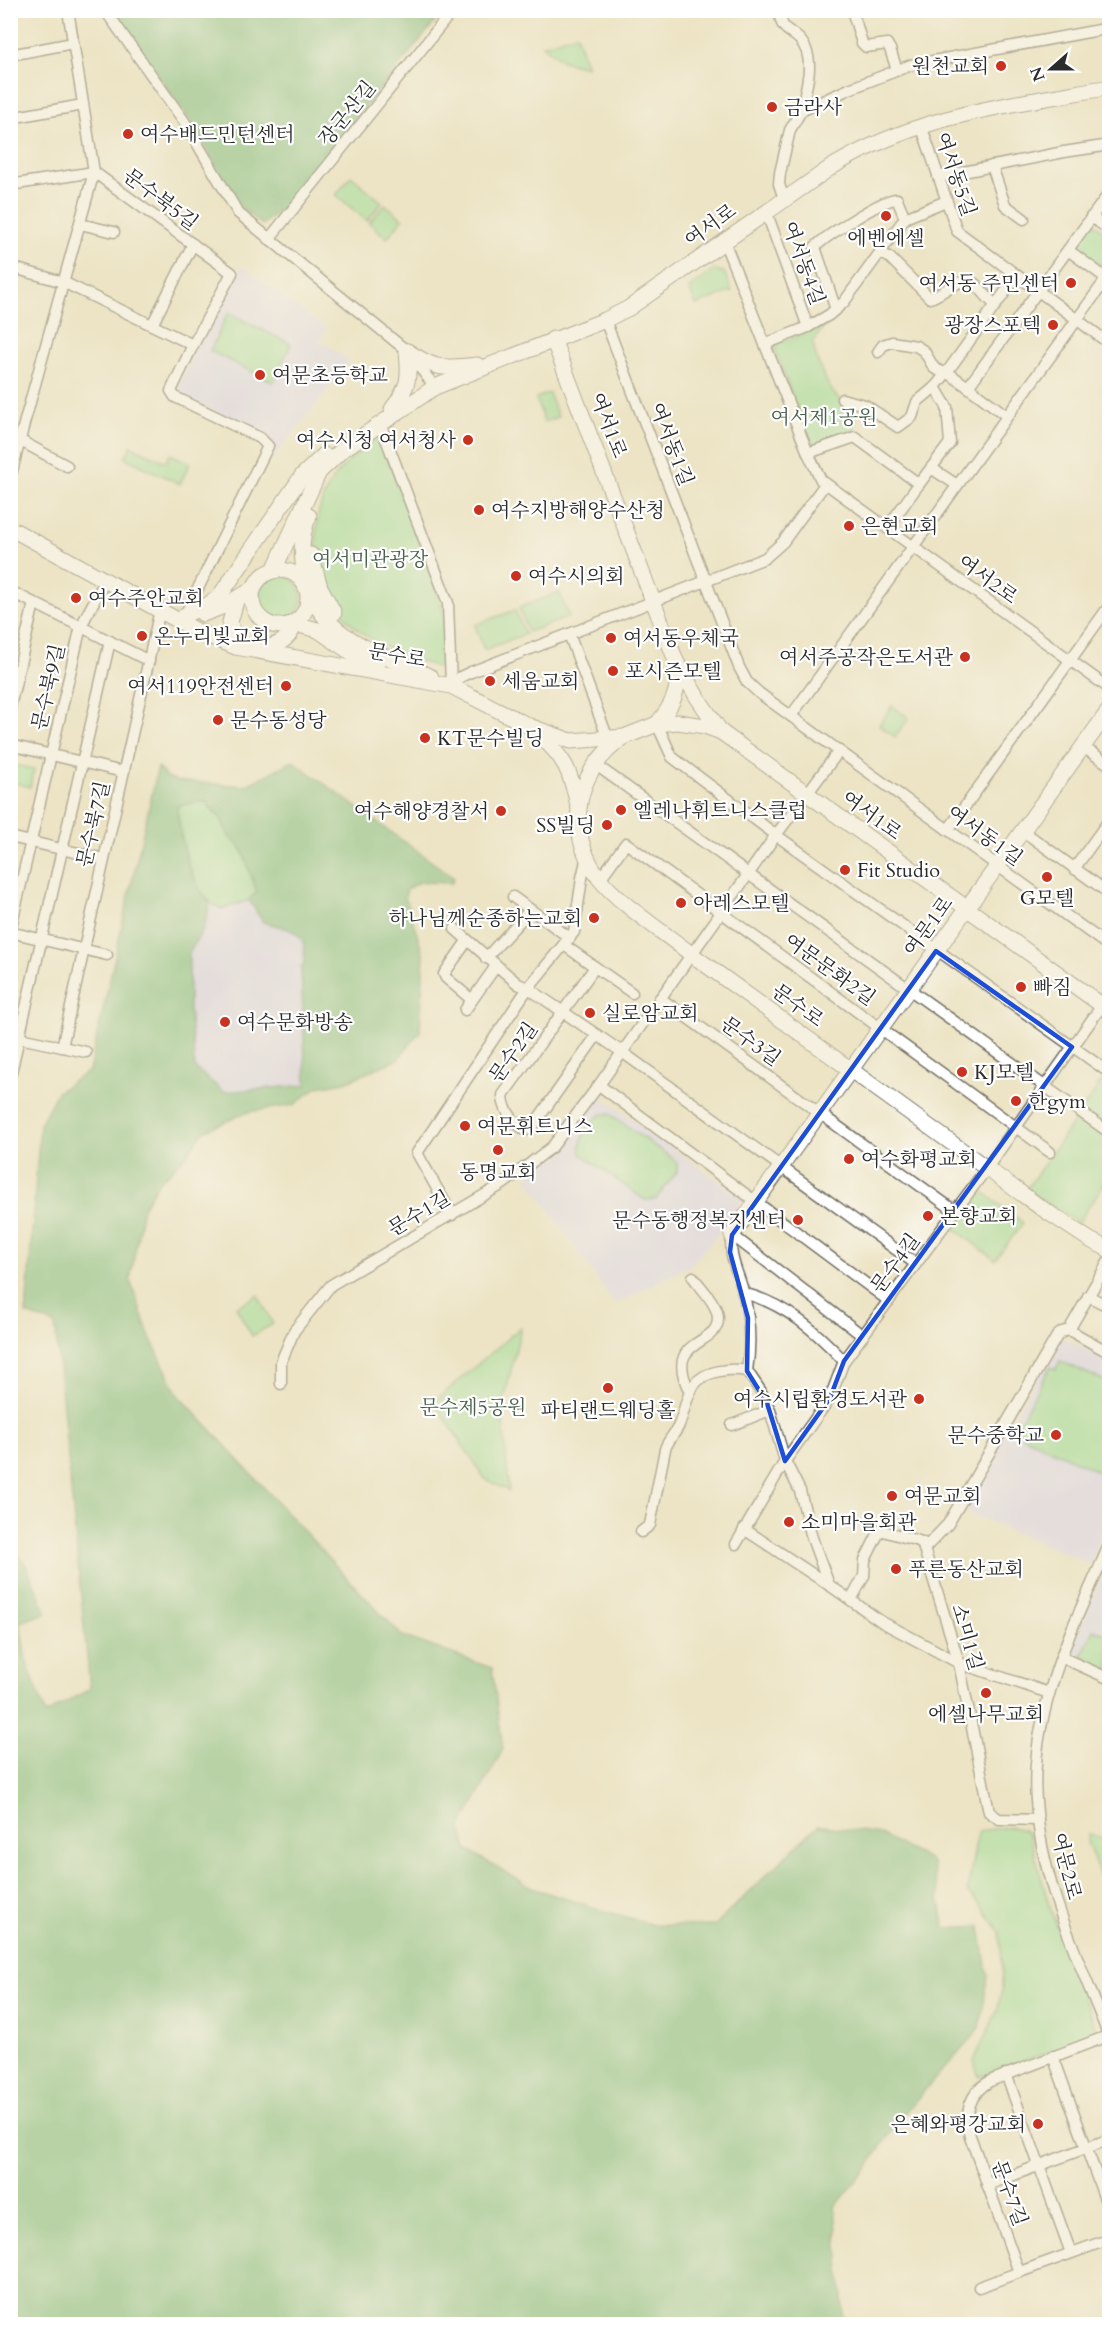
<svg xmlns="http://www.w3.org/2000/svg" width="1120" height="2335" viewBox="0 0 1120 2335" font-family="Cardo,'Noto Serif KR',serif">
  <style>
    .built { fill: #dad6f7 }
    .green { fill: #97de98; stroke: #618462; stroke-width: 1.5 }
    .forest { fill: #79bd80; stroke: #527456; stroke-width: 1.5; fill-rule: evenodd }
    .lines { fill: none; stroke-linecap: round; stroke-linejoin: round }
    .street-casing { stroke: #6f6c61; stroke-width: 13 }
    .secondary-casing { stroke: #6f6c61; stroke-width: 17 }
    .street { stroke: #fff; stroke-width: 10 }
    .secondary { stroke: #fff; stroke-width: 15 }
    .marked { fill: none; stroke: #1d4ed8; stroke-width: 4.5; stroke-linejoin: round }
    .poi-dot { fill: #c8321e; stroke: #fff; stroke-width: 2 }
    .labels { text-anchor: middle; stroke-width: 4.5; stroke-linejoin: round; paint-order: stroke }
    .poi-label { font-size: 20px; fill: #2b2b2b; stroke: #fff; text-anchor: start }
    .street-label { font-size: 20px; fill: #2b2b2b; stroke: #fff }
    .park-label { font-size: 20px; fill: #4b614c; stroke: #fff }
  </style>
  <rect width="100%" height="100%" fill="#fff"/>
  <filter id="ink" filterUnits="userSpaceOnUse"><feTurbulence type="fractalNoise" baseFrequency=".0167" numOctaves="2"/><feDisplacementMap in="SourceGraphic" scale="12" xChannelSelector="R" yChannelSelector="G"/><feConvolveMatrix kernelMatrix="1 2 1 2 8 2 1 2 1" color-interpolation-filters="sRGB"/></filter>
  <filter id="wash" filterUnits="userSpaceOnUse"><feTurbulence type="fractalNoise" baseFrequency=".008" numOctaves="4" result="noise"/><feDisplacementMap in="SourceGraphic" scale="24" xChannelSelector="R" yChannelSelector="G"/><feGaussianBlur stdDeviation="1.35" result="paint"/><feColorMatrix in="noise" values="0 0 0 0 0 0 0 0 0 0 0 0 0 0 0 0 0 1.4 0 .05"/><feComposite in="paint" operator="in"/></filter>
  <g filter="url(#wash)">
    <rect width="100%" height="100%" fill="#ede4c5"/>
    <g class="built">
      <polygon points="242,266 327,330 319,340 350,362 271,461 267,459 273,441 175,391 200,337"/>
      <polygon points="249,900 263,922 290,930 301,937 304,946 304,965 301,969 307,1085 224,1092 195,1068 189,1008 189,954 205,925 210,903 224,909"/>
      <polygon points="598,1095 744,1199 709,1245 689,1266 615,1304 527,1178 555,1152"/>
      <polygon points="1061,1337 1109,1360 1109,1519 1091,1564 959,1509"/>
      <polygon points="1109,1558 1109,1674 1069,1654"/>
    </g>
    <g class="green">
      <polygon points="576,34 587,67 562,61 543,45"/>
      <polygon points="351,176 382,202 367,221 336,195"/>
      <polygon points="385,204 403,219 387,238 369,223"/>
      <polygon points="1095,224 1109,235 1109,272 1078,250 1077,241 1088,227"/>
      <polygon points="714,270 724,272 732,291 696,305 689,288"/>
      <polygon points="228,313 291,344 273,382 210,351"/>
      <path d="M 825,325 L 813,342 C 815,358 826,386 838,398 C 844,404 851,404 856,412 L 854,431 L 813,445 L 808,438 L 775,350 L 778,343 Z"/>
      <polygon points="549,393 558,417 544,422 536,398"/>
      <path d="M 375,438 L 380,439 L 382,442 L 443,609 L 445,670 C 418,660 388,652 365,635 C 315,600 297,517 341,469 C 351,458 364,448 375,438 Z"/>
      <polygon points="131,446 166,462 170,454 190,463 180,484 125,458"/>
      <circle cx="280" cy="598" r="22"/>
      <polygon points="559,592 569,617 528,632 519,608"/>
      <polygon points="515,610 525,634 484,650 475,625"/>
      <polygon points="892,706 909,718 895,737 879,725"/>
      <polygon points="11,764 34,769 30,787 11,782"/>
      <path d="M 204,801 L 221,819 L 229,836 L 242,849 L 257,892 L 249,900 L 223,909 C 219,907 214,905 211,903 C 190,887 179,831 177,806 Z"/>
      <polygon points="1109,1071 1109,1176 1078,1223 1026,1190"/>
      <path d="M 602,1114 L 610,1114 L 677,1162 L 677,1172 L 656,1199 L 645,1200 L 581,1154 C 577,1141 591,1121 602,1114 Z"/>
      <polygon points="982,1191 1023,1223 995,1260 954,1228"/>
      <polygon points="258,1295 273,1324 252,1336 236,1307"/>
      <polygon points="521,1327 502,1409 509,1491 485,1479 434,1402"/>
      <polygon points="1060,1361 1109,1383 1109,1419 1100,1441 1109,1448 1099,1472 1014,1432 1050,1367 1056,1369"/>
      <polygon points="1094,1629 1109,1636 1109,1670 1081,1657"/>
      <polygon points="1011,1827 1024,1830 1030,1837 1049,1905 1096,2029 1092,2037 979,2077 974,2061 997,2011 1002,1989 1002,1964 1000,1932 981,1905 967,1892 978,1831"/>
      <polygon points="1089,1834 1109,1840 1109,1878 1102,1881 1087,1842"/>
    </g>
    <g class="forest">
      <polygon points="319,10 326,13 356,10 444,11 281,209 262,225 237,204 190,120 112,11"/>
      <path d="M 293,761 L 453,877 L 452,883 L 419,882 L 407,889 L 405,897 L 424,956 L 420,1032 L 398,1059 L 346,1082 L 317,1087 L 294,1105 L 248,1112 L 204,1131 L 188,1154 L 157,1184 L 143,1207 L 130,1280 L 149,1335 L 177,1393 L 348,1579 L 402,1636 L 492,1668 L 503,1749 L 461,1828 L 467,1850 L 535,1889 L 605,1911 L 654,1925 L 714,1926 L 818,1825 L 880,1834 L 932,1862 L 945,1928 L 980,1926 L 988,1977 L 980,2028 L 900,2118 L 867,2168 L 835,2207 L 844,2324 L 11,2324 L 11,1544 L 27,1567 L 47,1613 L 20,1622 L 26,1660 L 46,1714 L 90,1689 L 55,1324 L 26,1314 L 40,1124 L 57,1092 L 89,1071 L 158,767 L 166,777 L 177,781 L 245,786 ZM 205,801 L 221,819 L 229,836 L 242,849 L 257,892 L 249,900 L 263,922 C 276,926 300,928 304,945 C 305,951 304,958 304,965 L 301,968 L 306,1085 L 224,1092 L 195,1068 L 189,1008 L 189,954 L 205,925 L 210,903 C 188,878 180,839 177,806 Z"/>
    </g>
  </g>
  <g filter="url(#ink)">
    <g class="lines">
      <defs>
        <g id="street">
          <polyline points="105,10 184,121 238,213 407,351 435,387"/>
          <path d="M 779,10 C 782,32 786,27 799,39 C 818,58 805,90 801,111"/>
          <polyline points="852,10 862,43 866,47 887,44 890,49 897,70"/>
          <polyline points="10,55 73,43"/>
          <polyline points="10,118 83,105"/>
          <polyline points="921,125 957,231 1110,344"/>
          <polyline points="992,166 1005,205 1024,219"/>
          <polyline points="938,177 1064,152 1110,145"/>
          <polyline points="10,185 94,172 232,273 193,345 171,391 175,397 260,438 268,446 185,615"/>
          <polyline points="784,199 779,184 780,173 790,130 801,111 849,89 911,65 1110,28"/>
          <polyline points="766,211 808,327"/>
          <polyline points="1091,217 1110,230"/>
          <polyline points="80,224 114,232"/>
          <polyline points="269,239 453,10"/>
          <polyline points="724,241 808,453 821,480 1110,689"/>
          <polyline points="1068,250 1110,281"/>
          <path d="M 880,252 L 890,258 L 930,298 C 942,295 963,273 975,284 C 983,290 987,299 996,305"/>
          <polyline points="10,267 63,282 193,345"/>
          <path d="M 836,310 L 815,247 C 826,236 884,198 897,199 L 905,218"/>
          <polyline points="605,320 739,667 747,682 759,693 1110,947"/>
          <polyline points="152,325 193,244"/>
          <polyline points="765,344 808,327 829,315 844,302 905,218 946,201"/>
          <polyline points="878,352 883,345 892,342 916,346 924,351 934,368 946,374"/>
          <polyline points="947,372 1016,277"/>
          <polyline points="968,387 1007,416"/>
          <polyline points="842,399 865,405 898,427 912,417 917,402 935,387"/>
          <polyline points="380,423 448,603 451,686 460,677 471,672 765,558 783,542 825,484"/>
          <polyline points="10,437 19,440 67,466"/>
          <polyline points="808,453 855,437 919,484 950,443 947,407 935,387 947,372 968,387 1110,192"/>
          <polyline points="931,468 957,485"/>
          <polyline points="10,479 24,424 94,172 68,10"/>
          <polyline points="887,528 919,484"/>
          <polyline points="10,591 149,661"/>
          <polyline points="569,634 608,739"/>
          <polyline points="10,707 34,603"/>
          <polyline points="791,716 1107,278"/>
          <polyline points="657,724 672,757 776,835 1104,1069"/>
          <polyline points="10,745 123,772"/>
          <polyline points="1083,747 1110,765"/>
          <polyline points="596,765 1110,1133"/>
          <polyline points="948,830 1110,605"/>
          <polyline points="1023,831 1110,894"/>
          <polyline points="10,837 104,859"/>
          <polyline points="1074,869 1110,819"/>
          <polyline points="600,879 626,843 1050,1152"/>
          <polyline points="513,897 570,938"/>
          <polyline points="455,929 518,984 528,988 622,1052 916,1264"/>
          <polyline points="10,931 81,626 106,579"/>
          <polyline points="10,932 107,955"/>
          <polyline points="467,941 444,974 446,978 472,1000"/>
          <polyline points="564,945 632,993"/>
          <polyline points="486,958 530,910"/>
          <path d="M 595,967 L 503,1095 C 503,1110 514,1122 525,1130 L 531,1129 L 597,1035"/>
          <polyline points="660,998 955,1211"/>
          <polyline points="465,1010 496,966"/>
          <polyline points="10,1036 86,1052"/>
          <polyline points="62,1047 160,610"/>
          <polyline points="10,1077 110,641"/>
          <polyline points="599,1085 889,1301"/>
          <polyline points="1107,1188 1110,1189"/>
          <polyline points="452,1215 417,1153 528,988 574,932 582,878 587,856"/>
          <path d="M 743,1293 C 784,1303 816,1331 844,1361"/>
          <polyline points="1088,1296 1110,1307"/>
          <polyline points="1069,1330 1110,1353"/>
          <path d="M 863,1336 L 732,1235 C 728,1258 739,1273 744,1295 C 750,1320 751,1345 747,1371 L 760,1390 L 770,1410 L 785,1461 L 800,1491 L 812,1538 L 829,1585 L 882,1622 L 959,1663 L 1049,1693"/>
          <polyline points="281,1384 281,1362 294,1331 331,1285 503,1184 552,1147 599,1085 776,835 839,751"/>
          <path d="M 690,1392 C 660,1333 727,1349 717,1312 C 713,1299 700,1287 693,1277"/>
          <polyline points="732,1425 770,1410"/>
          <polyline points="744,1529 829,1585"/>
          <path d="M 641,1532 L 650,1525 L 665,1449 C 668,1440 675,1434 679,1425 C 684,1413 686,1396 694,1385 C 705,1370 730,1368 747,1371"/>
          <path d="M 1110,1543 C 1089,1592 1064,1640 1050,1691 C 1040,1725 1033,1764 1036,1800 C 1041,1884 1080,1962 1110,2039"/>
          <polyline points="736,1544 785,1461 830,1398 844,1361 987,1168 1110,994"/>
          <polyline points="924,1549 948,1524 1057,1336 1062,1332 1069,1330 1110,1259"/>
          <polyline points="851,1600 864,1576 865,1560 880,1530 922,1542 959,1663 989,1812 999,1819 1038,1820"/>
          <polyline points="1061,1657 1110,1679"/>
          <polyline points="1053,2056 1110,2213"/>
          <polyline points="1006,2074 1071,2253"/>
          <polyline points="987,2185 1110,2139"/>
          <path d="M 1019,2272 L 970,2136 C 964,2114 969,2093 990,2081 L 1110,2035"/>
          <polyline points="979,2287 1110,2239"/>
        </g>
        <g id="secondary">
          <polyline points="553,339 676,661 697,697 721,732"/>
          <path d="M 407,351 C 438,371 442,368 477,365"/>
          <path d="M 392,409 C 409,387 410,378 407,351"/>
          <path d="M 309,516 C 301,533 301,552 304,570 C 315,639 377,651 431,677"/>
          <polyline points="10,528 199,632 236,647 451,686 529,726 571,741 624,737 657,724 678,722 705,726 721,732 1110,1011"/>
          <polyline points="311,555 320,587 334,613"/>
          <circle cx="280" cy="598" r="28"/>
          <path d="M 274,570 L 319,472 L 342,450 L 435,387 L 605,320 L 629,308 L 830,168 C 918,114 1010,105 1110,87"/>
          <polyline points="203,614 227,605 253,589"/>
          <polyline points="185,615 209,604 219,597 302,476 324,455"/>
          <polyline points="236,647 230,622 237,598"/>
          <path d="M 259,649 C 277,646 289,641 295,624 L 318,630 L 356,656 L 377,666"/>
          <path d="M 657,724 C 672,706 680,691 677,667"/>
          <path d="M 538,734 C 565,758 570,770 578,805"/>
          <path d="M 624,737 C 575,771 564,829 599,878 C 617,902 666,934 691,954 L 1040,1207 L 1090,1240 L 1110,1250"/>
          <polyline points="732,1235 1110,709"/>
        </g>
      </defs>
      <use href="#street" class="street-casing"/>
      <use href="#secondary" class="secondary-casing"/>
      <use href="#street" class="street"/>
      <use href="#secondary" class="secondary"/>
    </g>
  </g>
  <path d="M0 0H1120V2335H0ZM 936,951 L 1072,1047 L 844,1361 L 830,1398 L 785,1461 L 767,1403 L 747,1371 L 748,1318 L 730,1252 L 732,1235 Z" fill="#ede4c5" fill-opacity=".55" fill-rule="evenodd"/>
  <path class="marked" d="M 936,951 L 1072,1047 L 844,1361 L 830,1398 L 785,1461 L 767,1403 L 747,1371 L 748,1318 L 730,1252 L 732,1235 Z"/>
  <g class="poi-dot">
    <circle cx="1001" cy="66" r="6"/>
    <circle cx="772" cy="107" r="6"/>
    <circle cx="128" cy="134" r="6"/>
    <circle cx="886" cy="216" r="6"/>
    <circle cx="1071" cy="283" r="6"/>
    <circle cx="1053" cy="325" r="6"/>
    <circle cx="260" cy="375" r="6"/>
    <circle cx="468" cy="440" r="6"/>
    <circle cx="479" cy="510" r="6"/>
    <circle cx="849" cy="526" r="6"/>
    <circle cx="516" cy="576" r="6"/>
    <circle cx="76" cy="598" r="6"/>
    <circle cx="142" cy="636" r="6"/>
    <circle cx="611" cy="638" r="6"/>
    <circle cx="965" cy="657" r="6"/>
    <circle cx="613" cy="671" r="6"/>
    <circle cx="490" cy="681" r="6"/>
    <circle cx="286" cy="686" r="6"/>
    <circle cx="218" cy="720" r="6"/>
    <circle cx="425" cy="738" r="6"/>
    <circle cx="621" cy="810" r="6"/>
    <circle cx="501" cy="811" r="6"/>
    <circle cx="607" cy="825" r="6"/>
    <circle cx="845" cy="870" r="6"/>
    <circle cx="1047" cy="877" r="6"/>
    <circle cx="681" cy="903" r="6"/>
    <circle cx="594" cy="918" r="6"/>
    <circle cx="1021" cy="987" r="6"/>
    <circle cx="590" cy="1013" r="6"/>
    <circle cx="225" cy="1022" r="6"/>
    <circle cx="962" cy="1072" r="6"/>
    <circle cx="1016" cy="1101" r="6"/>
    <circle cx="465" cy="1126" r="6"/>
    <circle cx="498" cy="1150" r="6"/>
    <circle cx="849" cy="1159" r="6"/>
    <circle cx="928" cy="1216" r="6"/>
    <circle cx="798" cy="1220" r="6"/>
    <circle cx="608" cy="1388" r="6"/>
    <circle cx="919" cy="1399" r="6"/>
    <circle cx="1056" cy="1435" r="6"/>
    <circle cx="892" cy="1496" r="6"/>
    <circle cx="789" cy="1522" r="6"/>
    <circle cx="896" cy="1569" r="6"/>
    <circle cx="986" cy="1693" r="6"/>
    <circle cx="1038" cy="2124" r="6"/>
  </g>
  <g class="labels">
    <g class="poi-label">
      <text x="989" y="73" text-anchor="end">원천교회</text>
      <text x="784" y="114">금라사</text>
      <text x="140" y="141">여수배드민턴센터</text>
      <text x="886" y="245" text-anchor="middle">에벤에셀</text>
      <text x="1059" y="290" text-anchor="end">여서동 주민센터</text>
      <text x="1041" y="332" text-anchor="end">광장스포텍</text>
      <text x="272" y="382">여문초등학교</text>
      <text x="456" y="447" text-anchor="end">여수시청 여서청사</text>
      <text x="491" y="517">여수지방해양수산청</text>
      <text x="861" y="533">은현교회</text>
      <text x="528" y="583">여수시의회</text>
      <text x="88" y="605">여수주안교회</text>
      <text x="154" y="643">온누리빛교회</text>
      <text x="623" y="645">여서동우체국</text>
      <text x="953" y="664" text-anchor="end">여서주공작은도서관</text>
      <text x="625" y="678">포시즌모텔</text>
      <text x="502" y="688">세움교회</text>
      <text x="274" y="693" text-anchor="end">여서119안전센터</text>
      <text x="230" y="727">문수동성당</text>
      <text x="437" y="745">KT문수빌딩</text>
      <text x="633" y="817">엘레나휘트니스클럽</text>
      <text x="489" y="818" text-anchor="end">여수해양경찰서</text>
      <text x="595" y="832" text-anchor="end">SS빌딩</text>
      <text x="857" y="877">Fit Studio</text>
      <text x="1047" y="905" text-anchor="middle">G모텔</text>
      <text x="693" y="910">아레스모텔</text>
      <text x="582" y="925" text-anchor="end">하나님께순종하는교회</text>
      <text x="1033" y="994">빠짐</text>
      <text x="602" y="1020">실로암교회</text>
      <text x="237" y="1029">여수문화방송</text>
      <text x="974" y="1079">KJ모텔</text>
      <text x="1028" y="1108">한gym</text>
      <text x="477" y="1133">여문휘트니스</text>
      <text x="861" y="1166">여수화평교회</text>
      <text x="498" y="1179" text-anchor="middle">동명교회</text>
      <text x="940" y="1223">본향교회</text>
      <text x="786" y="1227" text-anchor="end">문수동행정복지센터</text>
      <text x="907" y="1406" text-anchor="end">여수시립환경도서관</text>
      <text x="608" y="1417" text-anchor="middle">파티랜드웨딩홀</text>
      <text x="1044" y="1442" text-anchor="end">문수중학교</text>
      <text x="904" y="1503">여문교회</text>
      <text x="801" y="1529">소미마을회관</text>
      <text x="908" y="1576">푸른동산교회</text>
      <text x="986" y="1721" text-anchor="middle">에셀나무교회</text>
      <text x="1026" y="2131" text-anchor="end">은혜와평강교회</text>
    </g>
    <g class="street-label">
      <text transform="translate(347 113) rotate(-51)" y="7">장군산길</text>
      <text transform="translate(956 174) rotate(71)" y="7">여서동5길</text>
      <text transform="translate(161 199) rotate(37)" y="7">문수북5길</text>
      <text transform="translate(710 225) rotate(-36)" y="7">여서로</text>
      <text transform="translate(804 263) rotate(70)" y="7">여서동4길</text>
      <text transform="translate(609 425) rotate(69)" y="7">여서1로</text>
      <text transform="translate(672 444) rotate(69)" y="7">여서동1길</text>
      <text transform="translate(988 579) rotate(36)" y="7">여서2로</text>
      <text transform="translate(397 655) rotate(10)" y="7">문수로</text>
      <text transform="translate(48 687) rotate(-77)" y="7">문수북9길</text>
      <text transform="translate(872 815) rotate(36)" y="7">여서1로</text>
      <text transform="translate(93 824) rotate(-77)" y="7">문수북7길</text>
      <text transform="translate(985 835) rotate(36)" y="7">여서동1길</text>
      <text transform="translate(928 926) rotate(-54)" y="7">여문1로</text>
      <text transform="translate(830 969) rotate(36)" y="7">여문문화2길</text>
      <text transform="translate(798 1005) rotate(36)" y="7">문수로</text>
      <text transform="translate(751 1041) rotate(36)" y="7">문수3길</text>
      <text transform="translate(513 1052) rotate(-55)" y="7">문수2길</text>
      <text transform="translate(419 1213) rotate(-31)" y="7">문수1길</text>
      <text transform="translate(895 1263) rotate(-54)" y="7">문수4길</text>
      <text transform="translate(968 1637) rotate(74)" y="7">소미1길</text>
      <text transform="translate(1067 1866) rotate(76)" y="7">여문2로</text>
      <text transform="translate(1010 2193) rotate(70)" y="7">문수7길</text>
    </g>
    <g class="park-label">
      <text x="824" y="424">여서제1공원</text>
      <text x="370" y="566">여서미관광장</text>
      <text x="473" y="1414">문수제5공원</text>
    </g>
  </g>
  <rect width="1120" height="2335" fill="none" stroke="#fff" stroke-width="36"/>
  <g transform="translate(1051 69) rotate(249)" stroke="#ffffff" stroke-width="4.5" paint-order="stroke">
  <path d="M0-4.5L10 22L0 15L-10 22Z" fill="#2b2b2b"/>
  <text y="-9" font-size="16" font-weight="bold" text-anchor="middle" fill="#2b2b2b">N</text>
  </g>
</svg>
